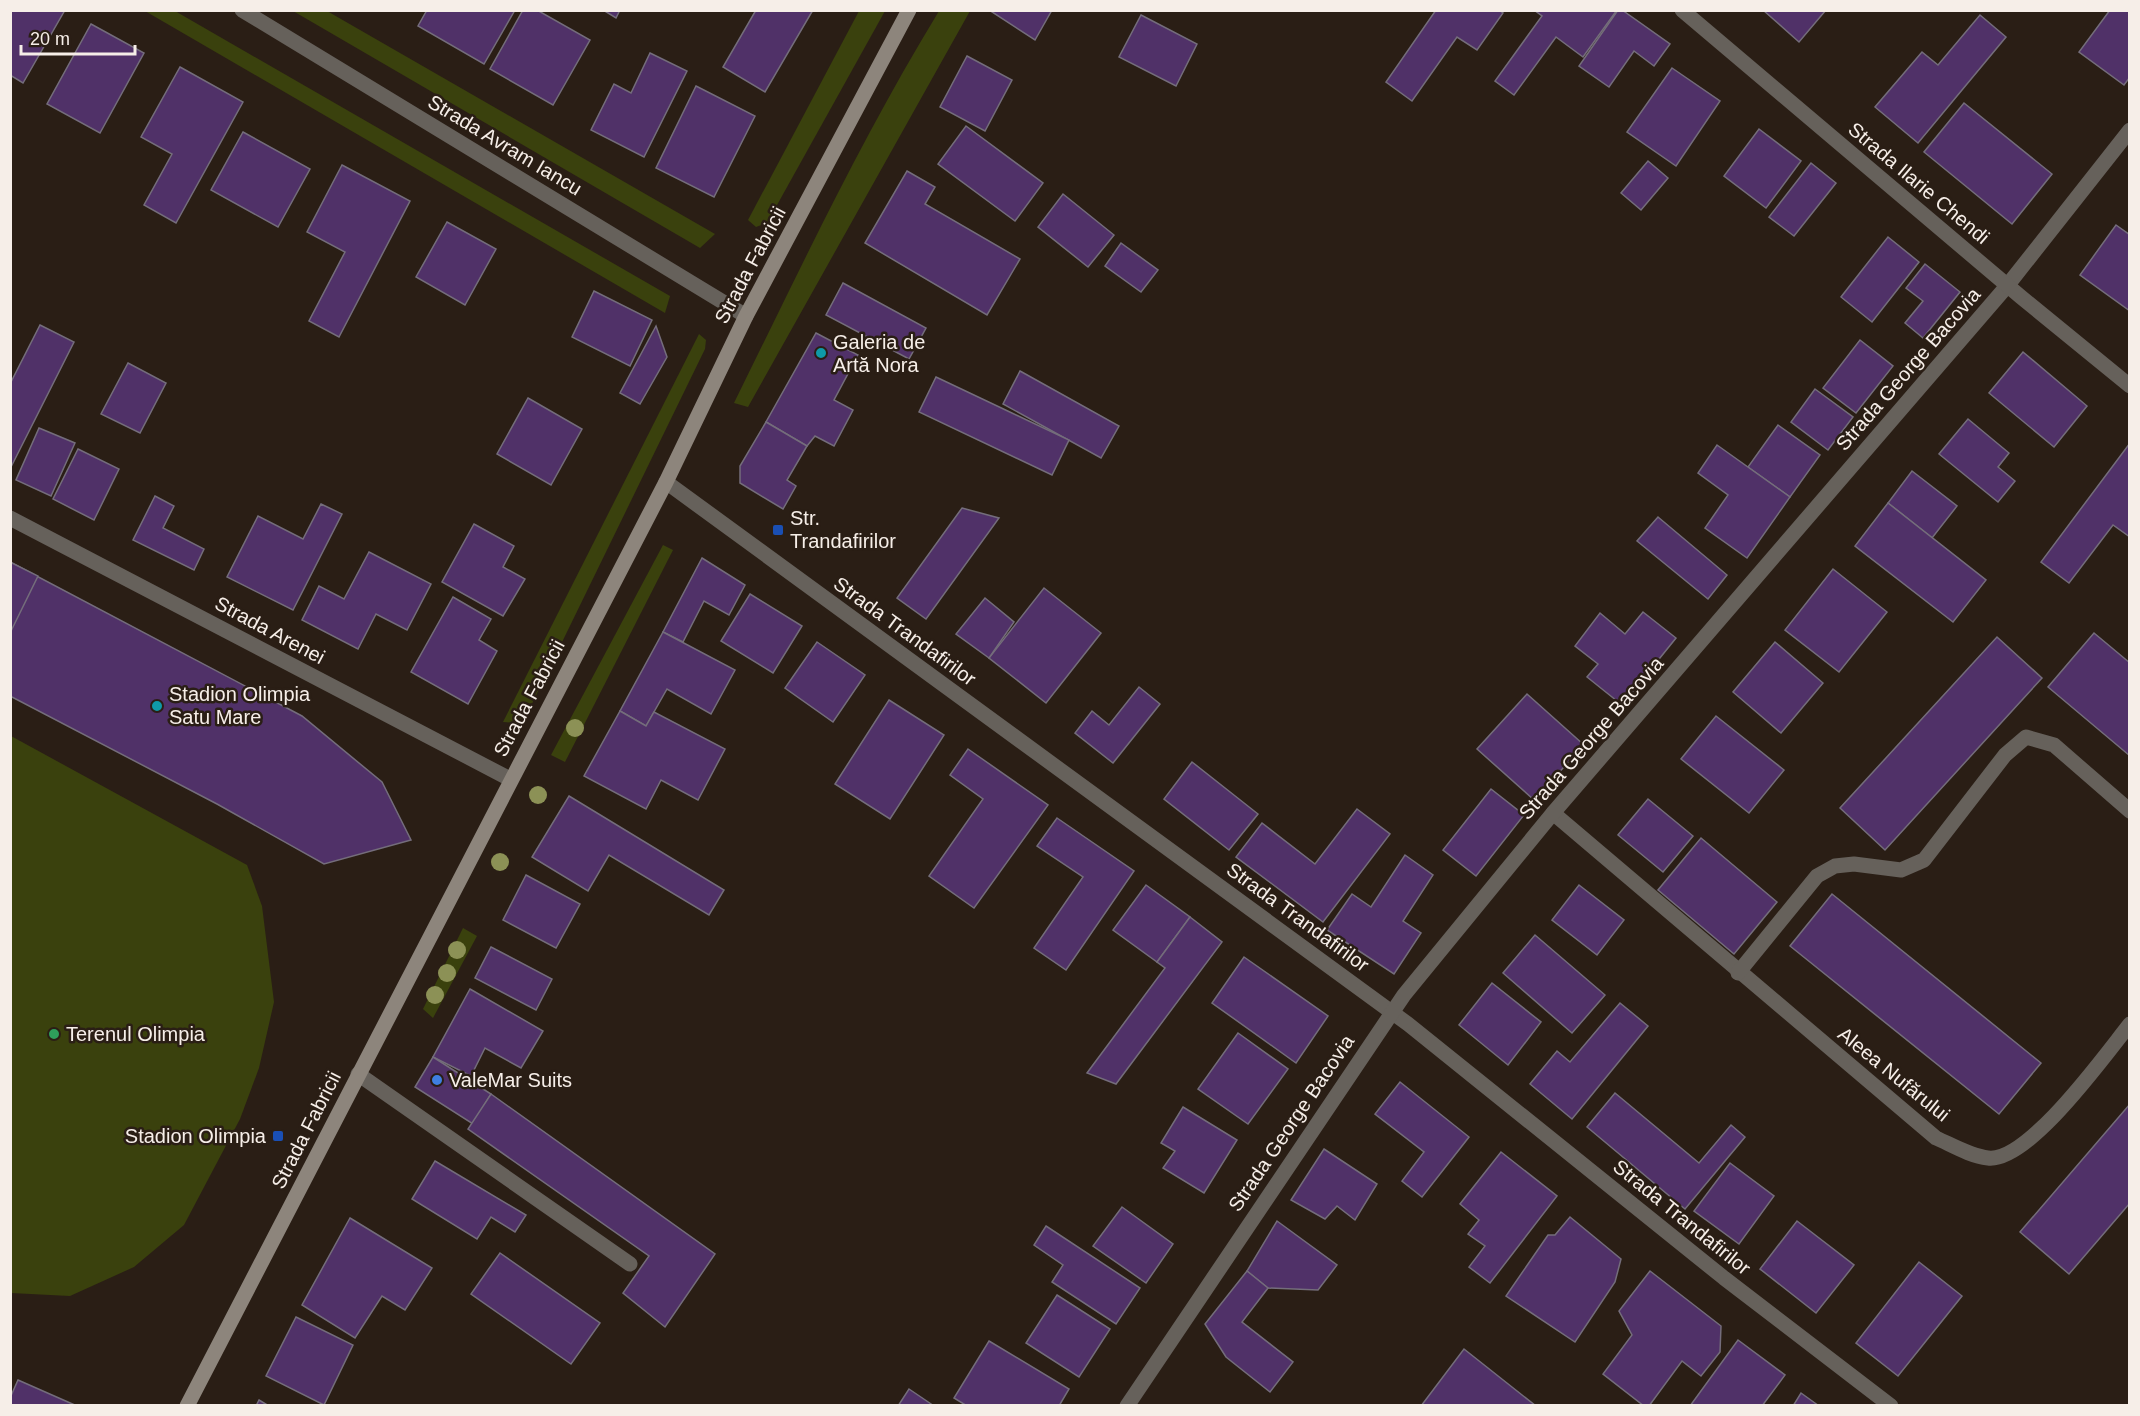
<svg xmlns="http://www.w3.org/2000/svg" width="2140" height="1416" viewBox="0 0 2140 1416" font-family="Helvetica,sans-serif">
  <style>
    .green { fill: #3a410d }
    .building { fill: #503168; stroke: #746d7b; stroke-width: 1.5 }
    .lines { fill: none; stroke-linecap: round; stroke-linejoin: round }
    .service { stroke: #66615b; stroke-width: 15 }
    .minor { stroke: #66615b; stroke-width: 15 }
    .tertiary { stroke: #66615b; stroke-width: 15 }
    .secondary { stroke: #8d857c; stroke-width: 15 }
    .tree { fill: #8c9156 }
    .culture-dot { fill: #0f9aa8; stroke: #2a1e15; stroke-width: 2 }
    .transit-dot { fill: #1a4fb4; stroke: #2a1e15; stroke-width: 2 }
    .leisure-dot { fill: #2e9e5b; stroke: #2a1e15; stroke-width: 2 }
    .shop-dot { fill: #3f7fe0; stroke: #2a1e15; stroke-width: 2 }
    .labels { text-anchor: middle; stroke-width: 5; stroke-linejoin: round; paint-order: stroke }
    .street-label { font-size: 20px; fill: #f6eee8; stroke: #2a1e15 }
    .poi-label { font-size: 20px; fill: #f6eee8; stroke: #2a1e15; text-anchor: start }
  </style>
  <rect width="100%" height="100%" fill="#2a1e15"/>
  <g class="green">
    <polygon points="145,11 175,11 670,296 665,313"/>
    <polygon points="293,11 327,11 715,234 700,248"/>
    <polygon points="859,11 885,11 767,223 756,227 748,220"/>
    <path d="M 939,11 L 970,11 L 748,407 L 734,403 C 799,271 862,137 939,11 Z"/>
    <polygon points="699,334 706,340 705,349 526,716 515,723 503,722"/>
    <polygon points="663,545 673,550 565,762 551,755"/>
    <polygon points="11,736 247,865 262,906 274,1002 259,1068 240,1119 184,1225 134,1267 70,1296 11,1293"/>
    <polygon points="463,928 477,936 433,1018 423,1009"/>
  </g>
  <g class="building">
    <polygon points="10,10 65,10 23,83 10,75"/>
    <polygon points="427,10 515,10 484,64 418,26"/>
    <polygon points="523,10 537,10 590,40 553,105 490,69"/>
    <polygon points="603,10 620,10 616,18"/>
    <polygon points="756,10 813,10 765,92 723,67"/>
    <polygon points="989,10 1052,10 1035,40"/>
    <polygon points="1436,10 1499,10 1503,13 1477,50 1457,37 1412,101 1386,82"/>
    <polygon points="1534,10 1617,10 1583,57 1556,37 1514,95 1495,81 1542,16"/>
    <polygon points="1618,10 1622,10 1670,44 1654,66 1634,51 1609,87 1579,66"/>
    <polygon points="1763,10 1826,10 1799,42"/>
    <polygon points="2110,10 2130,10 2130,77 2124,85 2079,52"/>
    <polygon points="1141,15 1197,44 1176,86 1119,57"/>
    <polygon points="1980,15 2006,37 1918,143 1875,107 1922,52 1938,65"/>
    <polygon points="91,24 144,53 100,133 47,104"/>
    <polygon points="650,53 687,71 644,157 591,130 614,84 631,93"/>
    <polygon points="967,56 1012,80 985,131 940,107"/>
    <polygon points="180,67 243,102 176,223 144,205 172,154 141,137"/>
    <polygon points="1672,68 1720,101 1676,166 1627,132"/>
    <polygon points="696,86 755,116 714,197 656,168"/>
    <polygon points="1964,103 2052,174 2012,224 1924,152"/>
    <polygon points="966,126 1043,183 1015,221 938,164"/>
    <polygon points="1759,129 1801,161 1766,208 1724,176"/>
    <polygon points="243,132 310,169 278,227 211,190"/>
    <polygon points="1648,161 1668,178 1641,210 1621,193"/>
    <polygon points="1811,163 1836,183 1794,236 1769,217"/>
    <polygon points="342,165 410,201 339,337 309,321 345,252 307,232"/>
    <polygon points="907,171 935,187 925,204 1020,259 987,315 865,243"/>
    <polygon points="1063,194 1114,235 1088,267 1038,227"/>
    <polygon points="447,222 496,249 465,305 416,277"/>
    <polygon points="2116,225 2130,235 2130,311 2080,275"/>
    <polygon points="1888,237 1919,262 1872,322 1841,297"/>
    <polygon points="1121,243 1158,270 1141,292 1105,266"/>
    <polygon points="1925,264 1960,292 1923,338 1905,323 1923,301 1906,288"/>
    <polygon points="843,283 926,328 909,359 826,315"/>
    <polygon points="594,291 652,320 630,366 572,337"/>
    <polygon points="40,325 74,342 10,469 10,384"/>
    <polygon points="656,326 667,357 640,404 620,393"/>
    <polygon points="816,333 858,355 834,400 853,410 834,446 815,436 807,446 766,422"/>
    <polygon points="1860,340 1893,366 1856,413 1823,388"/>
    <polygon points="2023,352 2087,406 2054,447 1989,393"/>
    <polygon points="128,363 166,383 140,433 101,414"/>
    <polygon points="1020,371 1119,426 1101,458 1003,404"/>
    <polygon points="936,377 1069,440 1052,475 919,412"/>
    <polygon points="1815,389 1853,417 1828,450 1791,422"/>
    <polygon points="528,398 582,429 551,485 497,454"/>
    <polygon points="1968,419 2009,453 1998,467 2015,481 1998,502 1939,454"/>
    <polygon points="766,422 807,446 787,480 796,486 783,509 740,483 740,466"/>
    <polygon points="1778,425 1820,455 1790,497 1748,467"/>
    <polygon points="39,428 75,443 51,496 16,480"/>
    <polygon points="2130,443 2130,537 2113,525 2069,583 2041,562"/>
    <polygon points="1717,445 1790,497 1747,558 1705,528 1728,495 1698,473"/>
    <polygon points="78,449 119,469 94,520 53,499"/>
    <polygon points="1912,471 1957,506 1932,538 1888,503"/>
    <polygon points="155,496 174,506 163,528 204,549 194,570 133,540"/>
    <polygon points="1888,503 1986,580 1953,622 1855,546"/>
    <polygon points="321,504 342,514 293,610 227,577 258,516 303,539"/>
    <polygon points="962,508 999,518 926,619 897,598"/>
    <polygon points="1658,517 1727,575 1708,599 1637,541"/>
    <polygon points="474,524 514,546 503,567 525,579 503,616 442,582"/>
    <polygon points="369,552 431,584 407,630 376,614 358,649 302,620 319,586 344,599"/>
    <polygon points="702,558 745,585 729,615 704,601 683,642 663,632"/>
    <polygon points="10,562 302,716 382,782 411,840 324,864 217,804 10,696"/>
    <polygon points="10,562 38,576 11,631 10,630"/>
    <polygon points="1833,569 1887,612 1839,672 1785,630"/>
    <polygon points="1044,588 1101,633 1046,703 989,658"/>
    <polygon points="750,594 802,626 773,673 721,641"/>
    <polygon points="453,597 491,619 479,640 497,651 468,704 411,672"/>
    <polygon points="985,598 1014,622 989,658 956,634"/>
    <polygon points="1643,612 1676,638 1622,705 1587,677 1598,664 1575,646 1600,613 1625,634"/>
    <polygon points="663,632 735,670 711,714 667,689 646,726 620,711"/>
    <polygon points="2094,633 2130,663 2130,756 2048,687"/>
    <polygon points="1997,637 2042,678 1885,850 1840,808"/>
    <polygon points="817,642 865,675 833,722 785,688"/>
    <polygon points="1775,642 1823,683 1781,733 1733,692"/>
    <polygon points="1139,687 1160,704 1113,763 1075,733 1092,711 1109,725"/>
    <polygon points="1527,694 1584,745 1534,800 1477,749"/>
    <polygon points="889,700 944,735 890,819 835,784"/>
    <polygon points="620,711 646,726 654,712 725,749 698,800 661,780 646,809 584,776"/>
    <polygon points="1716,716 1784,770 1749,813 1681,759"/>
    <polygon points="968,749 1048,805 974,908 929,876 983,799 950,775"/>
    <polygon points="1192,762 1258,814 1229,850 1164,799"/>
    <polygon points="1491,789 1524,815 1476,876 1443,850"/>
    <polygon points="569,796 724,890 709,915 609,855 588,891 532,857"/>
    <polygon points="1648,799 1693,836 1663,872 1618,835"/>
    <polygon points="1357,809 1390,834 1323,922 1236,857 1262,823 1315,864"/>
    <polygon points="1057,818 1134,871 1066,970 1034,948 1083,877 1037,846"/>
    <polygon points="1701,838 1777,902 1734,954 1658,890"/>
    <polygon points="1405,855 1433,875 1403,921 1421,933 1394,974 1327,930 1352,894 1371,907"/>
    <polygon points="526,875 580,904 556,948 503,920"/>
    <polygon points="1146,885 1190,917 1157,962 1113,930"/>
    <polygon points="1579,885 1624,920 1597,955 1552,920"/>
    <polygon points="1832,894 2041,1063 1999,1114 1790,946"/>
    <polygon points="1190,917 1222,942 1116,1084 1087,1073 1165,968 1157,962"/>
    <polygon points="1535,935 1605,995 1572,1033 1503,973"/>
    <polygon points="491,947 552,979 536,1010 475,978"/>
    <polygon points="1244,957 1328,1016 1296,1063 1212,1003"/>
    <polygon points="1492,983 1541,1022 1508,1065 1459,1025"/>
    <polygon points="470,989 543,1031 521,1068 485,1048 471,1076 433,1057"/>
    <polygon points="1620,1003 1648,1026 1572,1119 1530,1084 1557,1051 1570,1062"/>
    <polygon points="1238,1033 1288,1069 1248,1124 1198,1089"/>
    <polygon points="433,1057 491,1094 473,1124 415,1087"/>
    <polygon points="1400,1082 1469,1137 1422,1197 1402,1181 1424,1152 1375,1114"/>
    <polygon points="1615,1093 1699,1163 1731,1125 1745,1137 1685,1209 1587,1127"/>
    <polygon points="491,1094 715,1254 665,1327 623,1293 649,1256 468,1129"/>
    <polygon points="2130,1104 2130,1203 2069,1274 2020,1232"/>
    <polygon points="1183,1107 1237,1140 1204,1193 1163,1168 1175,1151 1161,1143"/>
    <polygon points="1324,1149 1377,1184 1355,1220 1337,1206 1325,1219 1291,1200"/>
    <polygon points="1501,1152 1557,1196 1490,1283 1469,1267 1485,1246 1468,1234 1479,1220 1460,1204"/>
    <polygon points="435,1161 526,1215 515,1232 491,1217 477,1239 412,1199"/>
    <polygon points="1730,1163 1774,1196 1739,1244 1694,1211"/>
    <polygon points="1122,1207 1173,1244 1146,1283 1093,1246"/>
    <polygon points="1570,1217 1621,1259 1615,1282 1575,1342 1506,1296 1548,1235 1555,1235"/>
    <polygon points="350,1218 432,1268 405,1310 382,1296 355,1338 302,1305"/>
    <polygon points="1277,1221 1337,1265 1318,1290 1268,1288 1247,1271"/>
    <polygon points="1797,1221 1854,1265 1816,1313 1760,1269"/>
    <polygon points="1046,1226 1140,1288 1116,1324 1052,1282 1063,1265 1034,1245"/>
    <polygon points="500,1253 600,1323 571,1364 471,1294"/>
    <polygon points="1919,1262 1962,1296 1898,1376 1856,1343"/>
    <polygon points="1247,1271 1268,1288 1242,1322 1293,1362 1270,1392 1226,1357 1205,1324"/>
    <polygon points="1650,1271 1721,1326 1720,1352 1701,1376 1682,1361 1649,1406 1644,1406 1603,1374 1632,1335 1619,1311"/>
    <polygon points="1057,1295 1110,1329 1079,1377 1026,1343"/>
    <polygon points="296,1317 353,1345 324,1405 266,1376"/>
    <polygon points="1738,1340 1785,1375 1762,1406 1690,1406"/>
    <polygon points="989,1341 1069,1389 1059,1406 967,1406 954,1398"/>
    <polygon points="1464,1349 1536,1406 1421,1406"/>
    <polygon points="18,1380 77,1406 10,1406 10,1398"/>
    <polygon points="909,1389 934,1406 898,1406"/>
    <polygon points="1801,1393 1819,1406 1793,1406"/>
    <polygon points="259,1400 269,1406 256,1406"/>
  </g>
  <g class="lines">
    <polyline class="service" points="358,1074 630,1264"/>
    <g class="minor">
      <polyline points="666,482 1408,1024 1724,1278 1891,1406"/>
      <polyline points="10,518 510,779"/>
      <path d="M 1553,813 L 1936,1138 C 1952,1145 1970,1156 1988,1158 C 2028,1163 2105,1055 2130,1024"/>
      <polyline points="1738,973 1817,876 1835,866 1854,864 1901,870 1924,860 2005,755 2026,737 2054,745 2130,811"/>
      <polyline points="1127,1406 1404,995 1553,813 2007,286 2130,130"/>
    </g>
    <g class="tertiary">
      <polyline points="242,10 746,316"/>
      <polyline points="1682,10 2021,297 2130,386"/>
    </g>
    <polyline class="secondary" points="187,1406 666,482 746,316 909,10"/>
  </g>
  <g class="tree">
    <circle cx="575" cy="728" r="9"/>
    <circle cx="538" cy="795" r="9"/>
    <circle cx="500" cy="862" r="9"/>
    <circle cx="457" cy="950" r="9"/>
    <circle cx="447" cy="973" r="9"/>
    <circle cx="435" cy="995" r="9"/>
  </g>
  <g class="culture-dot">
    <circle cx="821" cy="353" r="6"/>
    <circle cx="157" cy="706" r="6"/>
  </g>
  <g class="transit-dot">
    <rect x="772" y="524" width="12" height="12" rx="3"/>
    <rect x="272" y="1130" width="12" height="12" rx="3"/>
  </g>
  <circle class="leisure-dot" cx="54" cy="1034" r="6"/>
  <circle class="shop-dot" cx="437" cy="1080" r="6"/>
  <g class="labels">
    <g class="street-label">
      <text transform="translate(505 145) rotate(31)" y="7">Strada Avram Iancu</text>
      <text transform="translate(1919 183) rotate(40)" y="7">Strada Ilarie Chendi</text>
      <text transform="translate(750 265) rotate(-62)" y="7">Strada Fabricii</text>
      <text transform="translate(1908 369) rotate(-49)" y="7">Strada George Bacovia</text>
      <text transform="translate(270 630) rotate(28)" y="7">Strada Arenei</text>
      <text transform="translate(905 631) rotate(36)" y="7">Strada Trandafirilor</text>
      <text transform="translate(529 698) rotate(-62)" y="7">Strada Fabricii</text>
      <text transform="translate(1591 738) rotate(-49)" y="7">Strada George Bacovia</text>
      <text transform="translate(1298 917) rotate(36)" y="7">Strada Trandafirilor</text>
      <text transform="translate(1894 1074) rotate(39)" y="7">Aleea Nufărului</text>
      <text transform="translate(1291 1123) rotate(-56)" y="7">Strada George Bacovia</text>
      <text transform="translate(306 1130) rotate(-63)" y="7">Strada Fabricii</text>
      <text transform="translate(1682 1217) rotate(39)" y="7">Strada Trandafirilor</text>
    </g>
    <g class="poi-label">
      <text x="833" y="349">Galeria de<tspan x="833" dy="23">Artă Nora</tspan></text>
      <text x="790" y="525">Str.<tspan x="790" dy="23">Trandafirilor</tspan></text>
      <text x="169" y="701">Stadion Olimpia<tspan x="169" dy="23">Satu Mare</tspan></text>
      <text x="66" y="1041">Terenul Olimpia</text>
      <text x="449" y="1087">ValeMar Suits</text>
      <text x="266" y="1143" text-anchor="end">Stadion Olimpia</text>
    </g>
  </g>
  <rect width="2140" height="1416" fill="none" stroke="#f6eee8" stroke-width="24"/>
  <path d="M21 45v9h114v-9" fill="none" stroke="#f6eee8" stroke-width="3"/>
  <text x="30" y="45" font-size="18" fill="#f6eee8" stroke="#2a1e15" stroke-width="4.5" paint-order="stroke">20 m</text>
</svg>
